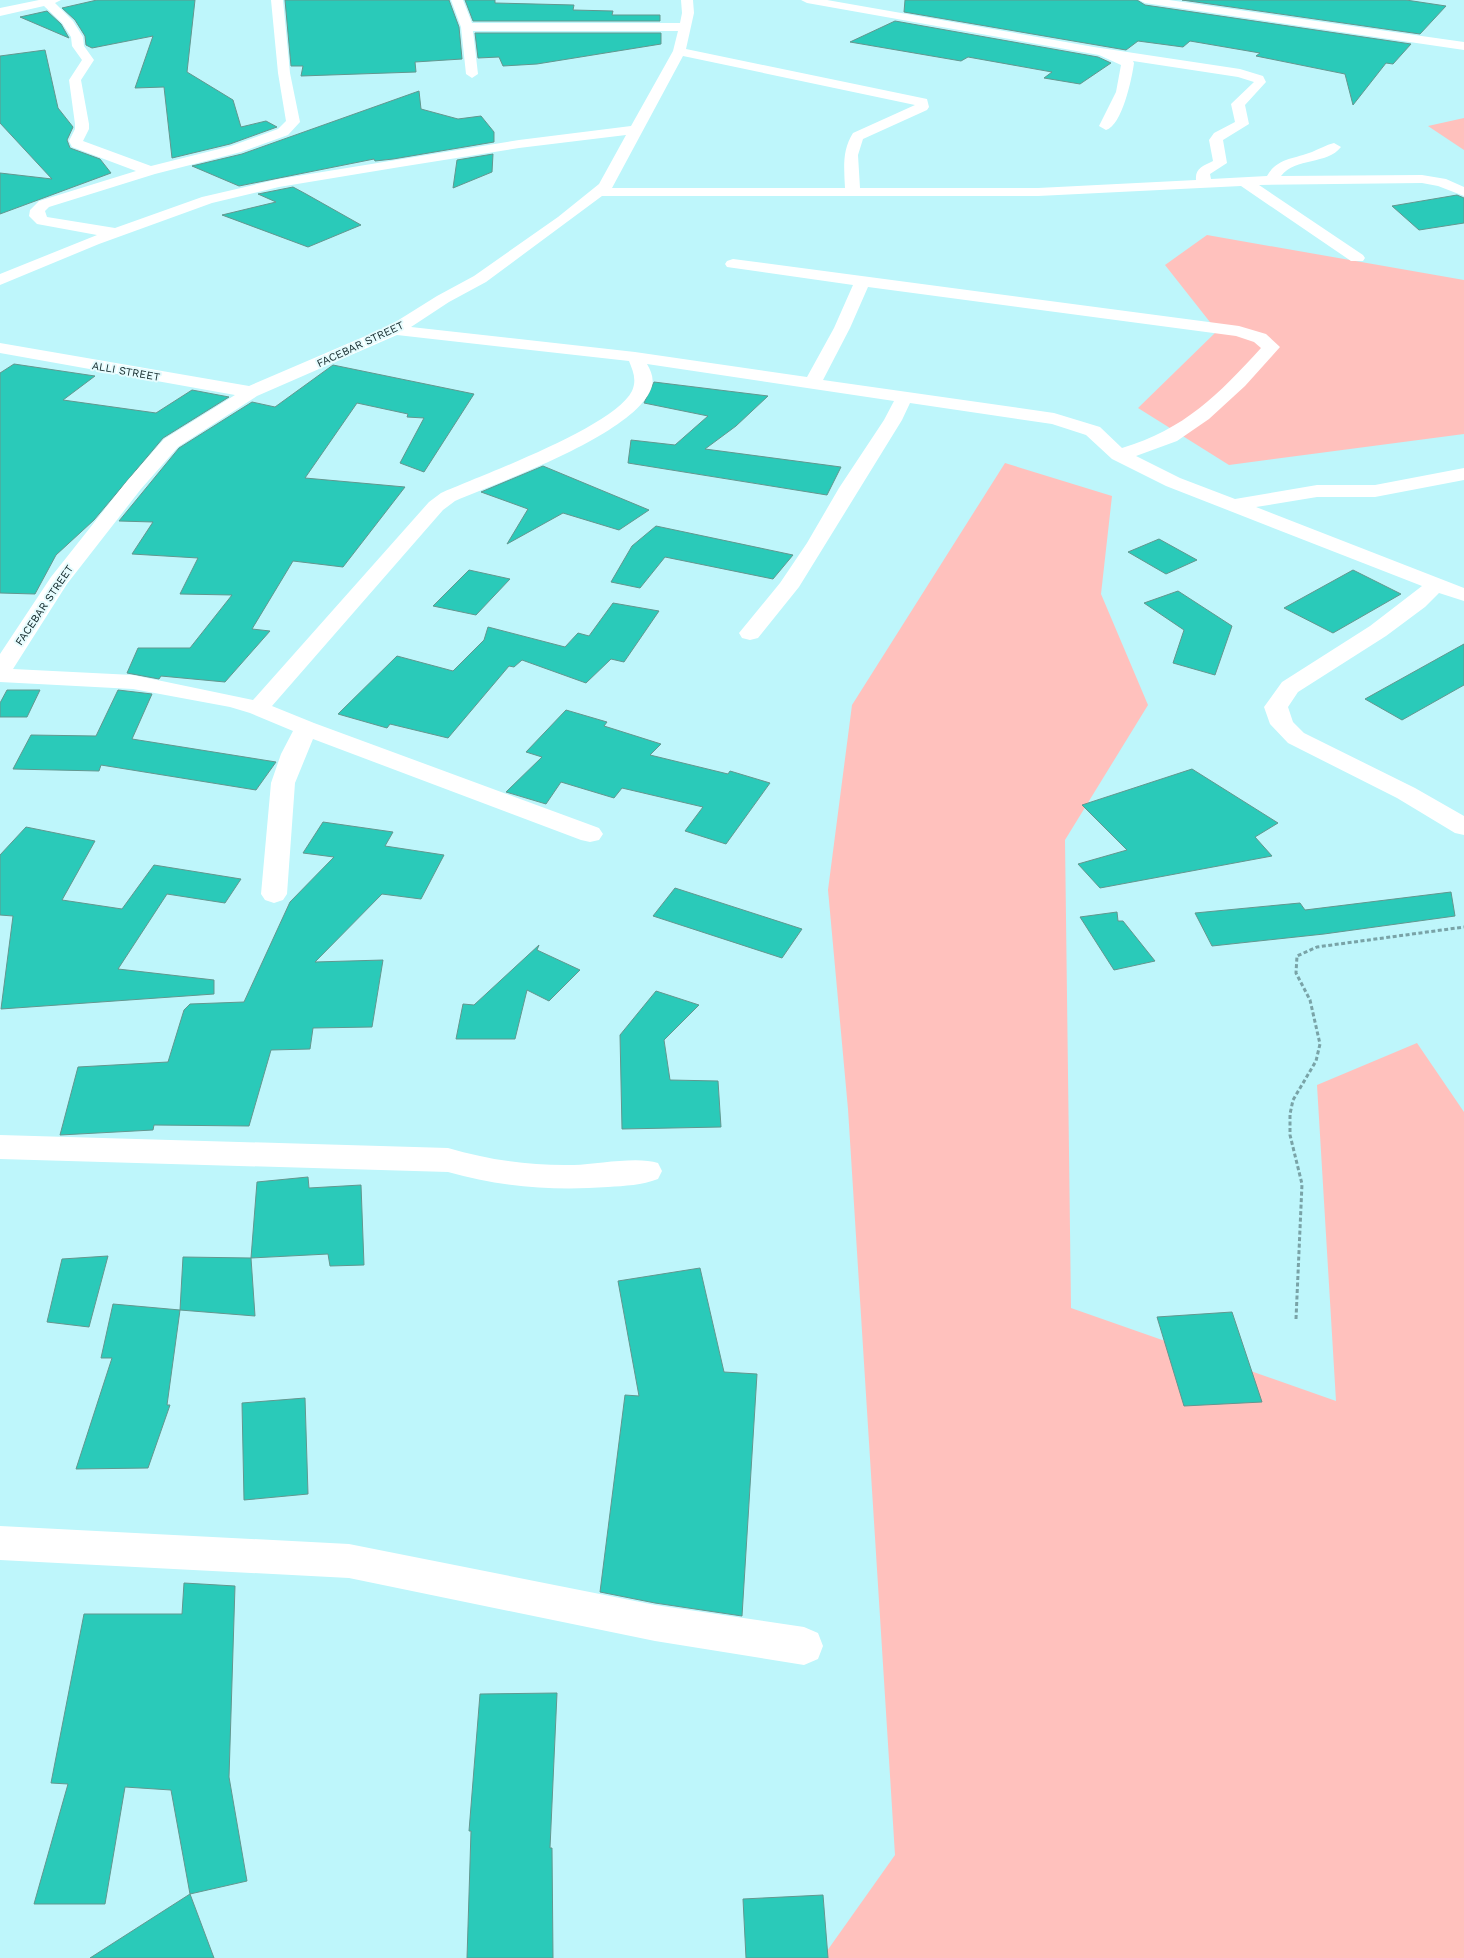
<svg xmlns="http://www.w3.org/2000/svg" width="1464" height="1958" viewBox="0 0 1464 1958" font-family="'Work Sans',sans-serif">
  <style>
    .green { fill: #ffc1bd }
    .building { fill: #2acab9; stroke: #63978f }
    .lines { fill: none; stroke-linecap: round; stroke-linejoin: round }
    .path { stroke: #79a3a7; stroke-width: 3; stroke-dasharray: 4 2.5; stroke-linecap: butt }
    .minor { fill: #fff; fill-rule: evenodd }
    .labels { text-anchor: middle; stroke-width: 4; stroke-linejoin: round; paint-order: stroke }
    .far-street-label { font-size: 11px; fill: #112729; stroke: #e6fcfe }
  </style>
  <rect width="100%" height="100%" fill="#bef6fb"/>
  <g class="green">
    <polygon points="1464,118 1464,150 1428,126"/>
    <polygon points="1207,235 1464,280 1464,434 1229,465 1138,408 1217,331 1165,265"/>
    <polygon points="1005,463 1112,496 1101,594 1148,705 1065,840 1071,1308 1336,1401 1317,1085 1417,1043 1464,1112 1464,1958 822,1958 895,1855 848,1109 828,890 852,705"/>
  </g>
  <g class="building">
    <polygon points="97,0 195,0 187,72 233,100 241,127 266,121 277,127 230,144 172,158 164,87 135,88 153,36 92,48 86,45 85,36 75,20 62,8"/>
    <polygon points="285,0 449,0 459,27 462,59 415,62 416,72 301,76 303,66 291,66"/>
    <polygon points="465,0 495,0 495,3 574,5 573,10 613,11 612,15 660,15 660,21 473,21"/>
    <polygon points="905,0 1137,0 1145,5 1411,44 1393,64 1386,63 1353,105 1345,74 1256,56 1260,53 1190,41 1183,47 1138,41 1126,50 904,12"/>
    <polygon points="1182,0 1406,0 1446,6 1420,34"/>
    <polygon points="47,11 61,24 69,38 20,17"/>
    <polygon points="895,21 1098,57 1111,63 1080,84 1044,78 1052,72 968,57 961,61 850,42"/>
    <polygon points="475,33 661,33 661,44 537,64 503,66 499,57 478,58"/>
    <polygon points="45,50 58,108 73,127 67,140 70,148 100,159 111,173 0,214 0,173 52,179 0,123 0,56"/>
    <polygon points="419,91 421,109 458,119 481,116 494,132 494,142 393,159 375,161 374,159 239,186 192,166 242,154"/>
    <polygon points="493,154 492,172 453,188 457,160"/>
    <polygon points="293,187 306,194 361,225 308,247 222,215 276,202 258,194"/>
    <polygon points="1457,195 1464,198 1464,223 1419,230 1392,206"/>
    <polygon points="14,364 95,376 63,400 156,413 192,390 229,397 163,438 94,520 56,555 35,594 0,593 0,373"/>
    <polygon points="333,365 474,394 424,472 400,463 424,418 407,417 408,414 357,403 305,478 405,487 343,567 293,561 252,629 270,631 225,682 161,676 159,679 127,673 138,648 190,648 232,595 180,594 198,558 132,554 153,522 119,521 179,448 252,402 275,407"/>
    <polygon points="654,382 768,396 736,426 705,449 841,467 827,495 628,463 631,440 675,445 708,416 644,403"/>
    <polygon points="543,466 649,510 619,530 563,513 507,544 528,509 481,492"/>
    <polygon points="656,526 793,555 773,579 665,557 640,588 611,582 632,546"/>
    <polygon points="1159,539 1197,560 1166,574 1128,552"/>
    <polygon points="469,570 510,579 476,615 433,606"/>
    <polygon points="1353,570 1401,594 1333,633 1284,608"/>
    <polygon points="1178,591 1232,626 1215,675 1173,663 1184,630 1144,603"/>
    <polygon points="613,603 659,611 624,662 611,659 586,683 522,660 514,667 509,666 448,738 390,724 387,728 338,714 397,656 453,671 484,640 488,627 565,647 578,633 589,636"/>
    <polygon points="1464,644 1464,685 1402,720 1365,699"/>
    <polygon points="7,690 40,690 27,717 0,717 0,703"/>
    <polygon points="118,690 152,694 132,739 276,762 256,790 101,765 99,771 13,769 31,735 96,736"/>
    <polygon points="566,710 607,722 604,726 661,744 650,755 728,774 730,771 770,783 726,844 685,831 703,807 622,788 614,798 561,782 546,804 506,792 542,757 526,752"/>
    <polygon points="1192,769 1278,823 1255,837 1272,856 1100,888 1078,864 1127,850 1082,805"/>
    <polygon points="323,822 393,832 385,846 444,855 421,899 382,894 315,962 383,960 372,1027 313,1028 310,1049 271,1050 249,1126 154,1125 153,1130 60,1135 78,1067 168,1062 184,1010 190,1004 244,1002 290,902 334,857 303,853"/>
    <polygon points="26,827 95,841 62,900 122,909 154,865 241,879 225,903 167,894 118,969 214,980 214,994 1,1009 13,916 0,915 0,855"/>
    <polygon points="675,888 802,929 782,958 653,916"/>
    <polygon points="1451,892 1455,916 1324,934 1212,946 1195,913 1300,903 1305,910"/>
    <polygon points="1117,912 1118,921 1123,921 1155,961 1114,970 1080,917"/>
    <polygon points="539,945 537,950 580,970 549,1001 527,990 515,1039 456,1039 463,1004 474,1005"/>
    <polygon points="656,991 699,1005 664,1040 670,1080 718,1081 721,1127 622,1129 620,1035"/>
    <polygon points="308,1177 309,1188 361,1185 364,1265 330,1266 328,1254 251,1258 257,1182"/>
    <polygon points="108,1256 89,1327 47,1322 62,1259"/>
    <polygon points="183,1257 251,1258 255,1316 180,1310"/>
    <polygon points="700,1268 724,1372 757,1374 742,1616 655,1603 600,1592 625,1395 639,1396 618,1281"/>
    <polygon points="113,1304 180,1310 167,1405 170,1405 148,1468 76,1469 112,1358 101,1358"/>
    <polygon points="1232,1312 1262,1402 1184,1406 1157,1317"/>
    <polygon points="305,1398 308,1494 244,1500 242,1403"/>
    <polygon points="184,1583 235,1586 229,1777 247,1881 190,1894 171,1790 125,1787 105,1904 34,1904 68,1784 51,1783 84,1614 182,1614"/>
    <polygon points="557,1693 550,1848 552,1848 553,1958 467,1958 471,1831 469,1831 480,1694"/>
    <polygon points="190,1894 214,1958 90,1958"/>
    <polygon points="823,1895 828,1958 746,1958 743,1899"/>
  </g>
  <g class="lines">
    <polyline class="path" points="1296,1319 1302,1184 1290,1135 1290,1114 1293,1100 1316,1061 1320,1044 1310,1000 1296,973 1297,956 1317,947 1464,927"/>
    <g class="minor">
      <path d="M 39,0 L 61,0 L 55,3 L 73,21 L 83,37 L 84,46 L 94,60 L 81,80 L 89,124 L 89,129 L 83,141 L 151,166 L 231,146 L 278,129 L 286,121 L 278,73 L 271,0 L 283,0 L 290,73 L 300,122 L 288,135 L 241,152 L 155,174 L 49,207 L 45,211 L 47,217 L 115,228 L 202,197 L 279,179 L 519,140 L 631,126 L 673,51 L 678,31 L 473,31 L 478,74 L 472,78 L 466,74 L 461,27 L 451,0 L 463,0 L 472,23 L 680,23 L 682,13 L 681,0 L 693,0 L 694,13 L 686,49 L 927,99 L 929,107 L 927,110 L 863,139 L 858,155 L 860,188 L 1038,188 L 1196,180 C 1195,168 1203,166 1213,161 L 1209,140 L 1214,133 L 1235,122 L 1231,104 L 1254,82 L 1238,77 L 1133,61 L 1134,63 C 1132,78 1122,126 1106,130 L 1099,126 L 1116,92 L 1121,65 L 1099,55 L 807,3 L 801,0 L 827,0 L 1094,47 L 1240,69 L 1263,76 L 1266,82 L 1245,105 L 1249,124 L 1223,140 L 1227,163 L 1210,174 L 1211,179 L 1267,176 C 1277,158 1294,159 1312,152 C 1319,149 1326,145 1334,143 L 1341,147 C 1327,165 1296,157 1281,176 L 1422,175 L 1446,179 L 1464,187 L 1464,196 L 1438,186 L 1422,183 L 1259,185 L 1363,255 L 1365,258 L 1363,261 L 1351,261 L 1241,186 L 1038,196 L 602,196 L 486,282 L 449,302 L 411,327 L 635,352 L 807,377 L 834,328 L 853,285 L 727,267 L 725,264 L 727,261 L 733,259 L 1239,326 L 1266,334 L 1280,347 L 1245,386 L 1209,419 L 1177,441 L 1136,456 L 1180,478 L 1235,499 L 1317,485 L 1375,485 L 1464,468 L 1464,480 L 1375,497 L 1317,497 L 1256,507 L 1464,588 L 1464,601 L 1439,593 L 1425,607 L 1386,636 L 1298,692 L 1288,707 L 1293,722 L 1304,733 L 1415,788 L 1464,816 L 1464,835 L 1455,833 L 1397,798 L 1288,743 L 1270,724 L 1264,707 L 1282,682 L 1370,626 L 1422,586 L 1166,486 L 1112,459 L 1086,435 L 1052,424 L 910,403 L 902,420 L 799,587 L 758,638 L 750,640 L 742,638 L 739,633 L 780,583 L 807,543 L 839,488 L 884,420 L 894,401 L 647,364 C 651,371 654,378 652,386 C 639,433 499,482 455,501 L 443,510 L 272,706 L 314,723 L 599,828 L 603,834 L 599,840 L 590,842 L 581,840 L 313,739 L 295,783 L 287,894 L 283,900 L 274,903 L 265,900 L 261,894 L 271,783 L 281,754 L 293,731 L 250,713 L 230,707 L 133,689 L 0,682 L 0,654 L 51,577 L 127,481 L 164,439 L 235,395 L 0,353 L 0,343 L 249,386 L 389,326 L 437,296 L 474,276 L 558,217 L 599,184 L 626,135 L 519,148 L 400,167 L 279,187 L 212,203 L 99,244 L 0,285 L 0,274 L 97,235 L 37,224 L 29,216 L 30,210 L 39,201 L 136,171 L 72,147 L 69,141 L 75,129 L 75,124 L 69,80 L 82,60 L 72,46 L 71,37 L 62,23 L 44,6 L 0,16 L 0,8 ZM 683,56 L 915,105 L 853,133 C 842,150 844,168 845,188 L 612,188 ZM 868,287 L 1236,336 L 1254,342 L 1261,348 C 1218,395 1185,429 1122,448 L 1100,427 L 1054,413 L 823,380 L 850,328 ZM 397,335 L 629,361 C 633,371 637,380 632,391 C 614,427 482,475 441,493 L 429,502 L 253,700 L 133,675 L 13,669 L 67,584 L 141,489 L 178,447 L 257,396 Z"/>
      <polygon points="1139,0 1169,0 1464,42 1464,50 1145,3"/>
      <path d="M 0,1135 L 448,1148 C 489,1160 531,1166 574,1165 C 597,1164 638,1156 658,1163 L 662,1171 L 658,1179 C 642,1185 625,1186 608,1187 C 554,1191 500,1187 448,1172 L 0,1159 Z"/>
      <polygon points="0,1526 349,1544 655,1605 804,1627 818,1633 823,1646 818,1659 804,1665 655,1641 349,1578 0,1560"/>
    </g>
  </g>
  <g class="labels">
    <g class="far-street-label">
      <text transform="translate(360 344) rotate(-25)" y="4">FACEBAR STREET</text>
      <text transform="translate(126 371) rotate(10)" y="4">ALLI STREET</text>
      <text transform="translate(44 605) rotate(-56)" y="4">FACEBAR STREET</text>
    </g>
  </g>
</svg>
